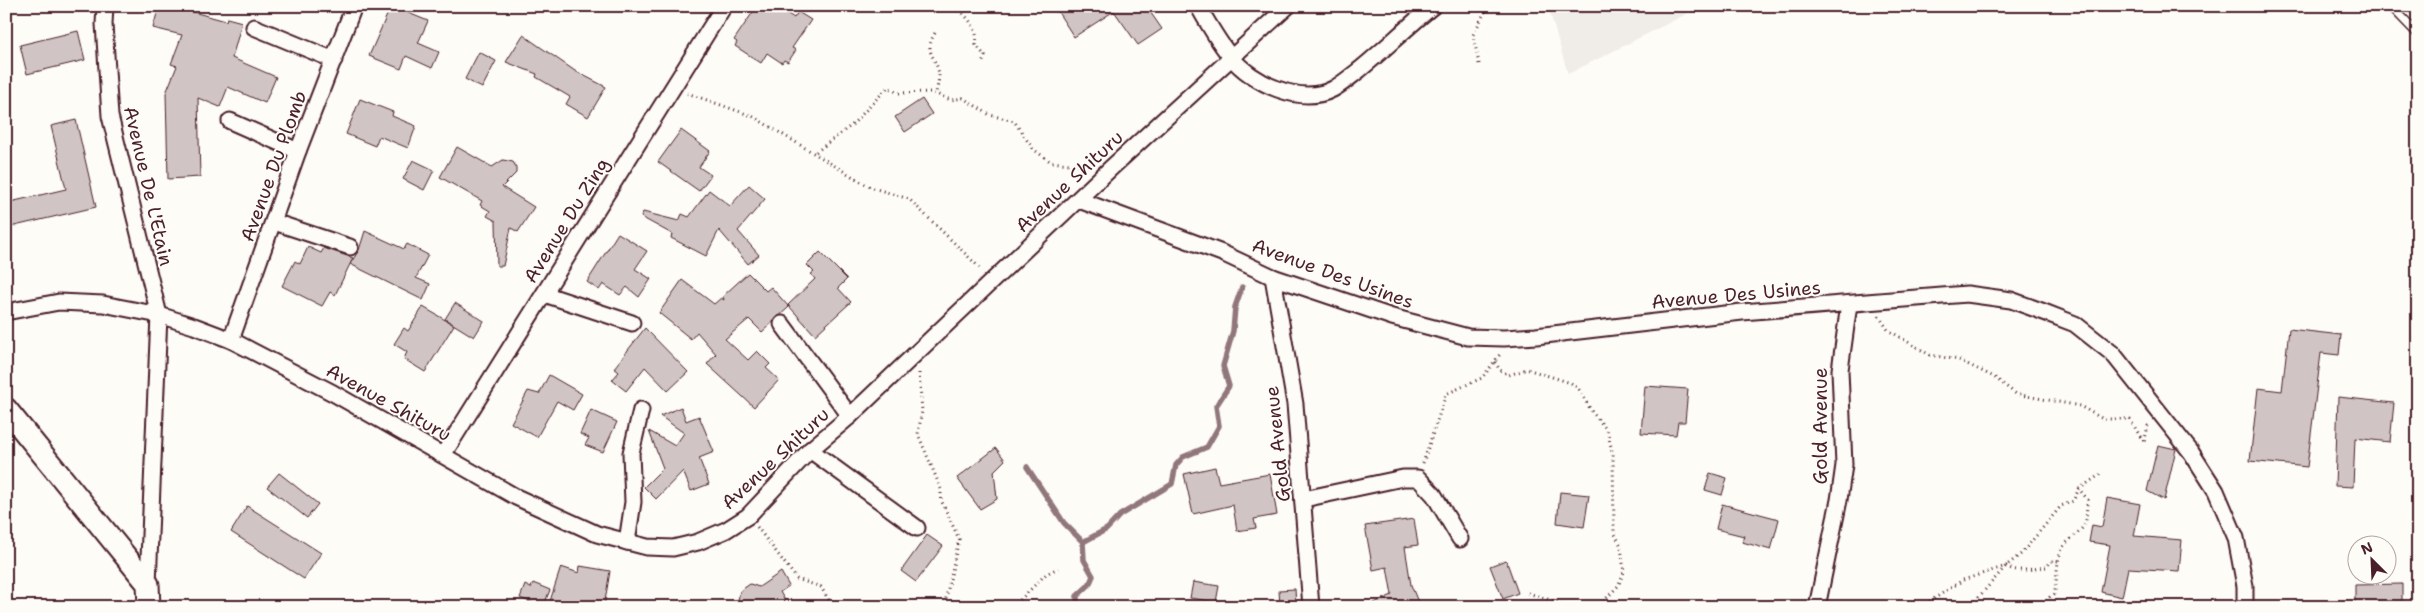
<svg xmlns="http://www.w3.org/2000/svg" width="2424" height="613" viewBox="0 0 2424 613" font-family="'Shantell Sans',sans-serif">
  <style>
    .built { fill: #f0ece8 }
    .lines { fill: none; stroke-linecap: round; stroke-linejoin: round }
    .stream { stroke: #91777b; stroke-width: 5.5 }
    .building { fill: #d0c5c4; stroke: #4a1f2b }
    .lane-casing { stroke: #4a1f2b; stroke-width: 11 }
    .street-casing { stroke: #4a1f2b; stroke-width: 19 }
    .secondary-casing { stroke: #4a1f2b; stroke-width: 25 }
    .path { stroke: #4a1f2b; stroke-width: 3; stroke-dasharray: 1 4; stroke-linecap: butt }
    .lane { stroke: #fdfcf7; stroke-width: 8 }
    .street { stroke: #fdfcf7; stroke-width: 15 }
    .secondary { stroke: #fdfcf7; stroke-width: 21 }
    .labels { text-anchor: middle; stroke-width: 4; stroke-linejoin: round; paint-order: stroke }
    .street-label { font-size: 19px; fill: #4a1f2b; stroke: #fdfcf7 }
  </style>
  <rect width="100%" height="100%" fill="#fdfcf7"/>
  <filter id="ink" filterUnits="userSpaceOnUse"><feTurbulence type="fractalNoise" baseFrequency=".02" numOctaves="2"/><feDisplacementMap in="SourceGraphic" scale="10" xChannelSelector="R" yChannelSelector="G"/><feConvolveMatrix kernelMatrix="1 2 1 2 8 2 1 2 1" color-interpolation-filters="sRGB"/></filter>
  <g filter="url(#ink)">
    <polygon class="built" points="1548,6 1702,6 1568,74"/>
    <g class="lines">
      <g class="stream">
        <polyline points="1027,467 1064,523 1083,542"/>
        <polyline points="1077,607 1077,596 1089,585 1093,576 1084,560 1083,542 1107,529 1120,515 1172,484 1176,465 1183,457 1207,447 1219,426 1216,406 1229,386 1223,366 1233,331 1235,307 1242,287"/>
      </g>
    </g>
    <g class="building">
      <polygon points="159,6 171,6 226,21 227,18 242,22 232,58 276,77 265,103 228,87 220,107 198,98 200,177 168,179 166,93 177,66 171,64 182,35 153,28"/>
      <polygon points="391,6 428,21 418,43 439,52 432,68 406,56 401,69 369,56"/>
      <polygon points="757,6 776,6 794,18 798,12 811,20 792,48 796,50 788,62 784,60 782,63 767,53 761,63 735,46 737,42 734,40"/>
      <polygon points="1054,6 1146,6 1162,29 1138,45 1114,11 1074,37"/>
      <polygon points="78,31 85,60 27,74 20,45"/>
      <polygon points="523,35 575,71 606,87 588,117 566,104 570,97 536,77 537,74 506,62"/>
      <polygon points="479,52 496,61 482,88 465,79"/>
      <polygon points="360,99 393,112 392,116 416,126 408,148 379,136 375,146 346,134"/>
      <polygon points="922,99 932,114 905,132 895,117"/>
      <polygon points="76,120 96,207 6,228 6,203 66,189 51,126"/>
      <polygon points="681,130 710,151 699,167 711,175 699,191 658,162"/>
      <polygon points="457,147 492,167 503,160 513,162 516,167 516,173 502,187 534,207 518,232 511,228 503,266 497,266 496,221 487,216 490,211 480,205 482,201 440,177"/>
      <polygon points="413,160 434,170 424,190 403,179"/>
      <polygon points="749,185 765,199 738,231 759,255 748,264 719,230 706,256 671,238 672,234 641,217 643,212 679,221 682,214 689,217 709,190 730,206"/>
      <polygon points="365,231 404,249 407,244 428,255 416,278 430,284 423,300 350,264 359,250"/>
      <polygon points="618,233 647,251 635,269 651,279 639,297 627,287 620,295 603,284 599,290 587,282"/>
      <polygon points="308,247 321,253 324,248 353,258 335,295 330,292 322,306 282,286 295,261 300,264"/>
      <polygon points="820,252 847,279 838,288 851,302 815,335 788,305 815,279 811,274 814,272 807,265"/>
      <polygon points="748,273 766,291 771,287 789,307 762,332 749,319 725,339 748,360 757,351 770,364 766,368 779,380 754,407 707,364 716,354 697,332 691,339 659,313 682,280 714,304 721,298 724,300 723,296"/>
      <polygon points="455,303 484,321 474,337 445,319"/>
      <polygon points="423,307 454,325 425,372 404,359 407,352 394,344 404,328 408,331"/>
      <polygon points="645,328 688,372 668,391 645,367 626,391 612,380 619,372 614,368"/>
      <polygon points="2289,329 2341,335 2339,355 2321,353 2307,467 2250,461 2258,388 2282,391"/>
      <polygon points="549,375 582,394 573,410 557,401 537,437 511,423 528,391 539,394"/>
      <polygon points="1645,386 1688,389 1685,422 1678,422 1676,435 1641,433"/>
      <polygon points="2338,397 2394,403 2390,442 2355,438 2353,487 2335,486"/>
      <polygon points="681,407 686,421 699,416 714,452 699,458 709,484 691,491 683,471 656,499 644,487 663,468 649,431 675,446 684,433 660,416"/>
      <polygon points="591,410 617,422 603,452 585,445 589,438 580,434"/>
      <polygon points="2158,445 2176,449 2164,500 2147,491"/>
      <polygon points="996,448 1005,460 994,471 997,499 980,509 957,478"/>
      <polygon points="1215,467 1219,483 1270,474 1277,515 1254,519 1256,528 1237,531 1233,505 1193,514 1184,474"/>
      <polygon points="279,473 318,504 307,518 267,487"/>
      <polygon points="1710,473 1727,478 1722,495 1705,490"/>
      <polygon points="1560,492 1589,495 1584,527 1557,523"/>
      <polygon points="2107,498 2140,504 2134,536 2182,540 2179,571 2128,568 2122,597 2101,592 2110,545 2089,542 2092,525 2102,527"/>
      <polygon points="1722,504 1779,519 1771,550 1742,542 1744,536 1716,529"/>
      <polygon points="247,506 321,553 304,579 231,532"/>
      <polygon points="1414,519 1418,545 1405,547 1411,585 1420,607 1365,607 1392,595 1387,567 1373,570 1365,526"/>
      <polygon points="927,535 943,546 916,582 901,571"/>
      <polygon points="1506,560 1518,593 1503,599 1490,566"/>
      <polygon points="580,566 610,571 604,607 569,607 550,601 561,567 579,573"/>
      <polygon points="781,572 789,586 780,592 789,607 743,607 738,600 740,591 750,584 759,587"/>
      <polygon points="1193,582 1219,586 1216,602 1190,598"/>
      <polygon points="533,583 550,590 543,607 520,598 525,585 531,588"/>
      <polygon points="2402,584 2402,606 2355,606 2355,585"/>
      <polygon points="1295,589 1296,607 1280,607 1279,590"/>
    </g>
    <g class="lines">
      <defs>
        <polyline id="lane" points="2391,6 2418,34"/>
        <g id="street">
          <polyline points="105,6 104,24 110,116 159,315 148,584"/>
          <path d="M 1198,6 C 1208,23 1218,42 1231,57 C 1252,83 1301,106 1333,89 C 1342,84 1350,77 1358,71 C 1384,50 1407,27 1433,6"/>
          <polyline points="254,27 334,60"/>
          <polyline points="230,121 298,151"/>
          <polyline points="1079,200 1222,253 1273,277 1392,317 1468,337 1504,338 1536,336 1742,312 1967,294 2011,300 2044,312 2075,324 2113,354 2191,452 2216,491 2236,538 2245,586 2245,607"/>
          <polyline points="274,222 350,247"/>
          <polyline points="1273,277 1295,404 1311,607"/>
          <polyline points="544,294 632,323"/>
          <polyline points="6,312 59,302 103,304 159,315 194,326 231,340 333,393 516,497 597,534 647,547 673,548 698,542 726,530 748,516 810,450 850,416 1111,168 1288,6"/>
          <polyline points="782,324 850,416"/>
          <polyline points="231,340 298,151 354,6"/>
          <polyline points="810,450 917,528"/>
          <polyline points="443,455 724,6"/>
          <polyline points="1304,499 1403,478 1418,478 1434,495 1460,539"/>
          <polyline points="627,542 633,502 631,453 641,410"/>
          <polyline points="1817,607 1839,500 1844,465 1840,370 1849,304"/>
        </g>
        <polyline id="secondary" points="6,409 148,584 149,607"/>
      </defs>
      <use href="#lane" class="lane-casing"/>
      <use href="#street" class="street-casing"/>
      <use href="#secondary" class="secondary-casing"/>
      <g class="path">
        <path d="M 956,6 C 967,18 979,27 976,45 L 985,56 L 982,64"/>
        <path d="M 935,33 C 923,53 936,56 939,74 C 939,80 937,88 936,94"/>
        <polyline points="1479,64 1473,35 1488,6"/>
        <polyline points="687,93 752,116 870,187 909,199 982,270"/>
        <polyline points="816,152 852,125 888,87 898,93 931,92 951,100 963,98 990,115 1014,121 1033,149 1051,162 1091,166"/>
        <polyline points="1879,316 1888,330 1930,355 1959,360 1994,377 2016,394 2080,406 2103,419 2130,419 2144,443 2148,426 2151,425"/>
        <polyline points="1495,362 1500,370 1509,375 1527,369 1571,383 1578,388 1592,412 1607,430 1613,455 1614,532 1621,546 1624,572 1618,586 1601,604 1594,607"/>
        <polyline points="919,373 922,411 918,434 941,489 941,500 959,539 944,607"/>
        <polyline points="1423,463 1446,394 1482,378 1501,353"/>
        <polyline points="757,527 797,579 821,587 833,607"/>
        <polyline points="1528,593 1573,607"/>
        <polyline points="1013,607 1046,574 1058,568"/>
        <path d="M 1921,607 L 1963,580 L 2006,566 C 2016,574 2036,568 2047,567 L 2051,561 L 2059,561"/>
        <polyline points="1975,607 1978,598 2006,566 2021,554 2061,506 2073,501 2079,489 2101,474"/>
        <path d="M 2046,607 L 2050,597 L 2054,595 C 2058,580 2055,559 2064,546 C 2071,536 2084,532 2086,519 C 2087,513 2086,507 2088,500 L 2079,489"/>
      </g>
      <use href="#lane" class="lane"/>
      <use href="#street" class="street"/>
      <use href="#secondary" class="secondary"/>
    </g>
  </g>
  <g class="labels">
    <g class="street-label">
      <text transform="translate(273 166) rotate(-70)" y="7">Avenue Du Plomb</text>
      <text transform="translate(1069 181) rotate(-43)" y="7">Avenue Shituru</text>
      <text transform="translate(149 186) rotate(77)" y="7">Avenue De L'Etain</text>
      <text transform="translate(566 220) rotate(-58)" y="7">Avenue Du Zing</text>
      <text transform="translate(1333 273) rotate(20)" y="7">Avenue Des Usines</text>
      <text transform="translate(1736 294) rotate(-5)" y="7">Avenue Des Usines</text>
      <text transform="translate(389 402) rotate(29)" y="7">Avenue Shituru</text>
      <text transform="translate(1820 426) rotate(-90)" y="7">Gold Avenue</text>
      <text transform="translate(1277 444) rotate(-96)" y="7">Gold Avenue</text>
      <text transform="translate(775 458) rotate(-43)" y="7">Avenue Shituru</text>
    </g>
  </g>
  <rect width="2424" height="613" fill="none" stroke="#fdfcf7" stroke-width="25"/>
  <rect x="12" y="12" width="2399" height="588" fill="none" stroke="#4a1f2b" stroke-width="2" filter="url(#ink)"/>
  <g transform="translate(2372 560) rotate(336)"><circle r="24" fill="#fdfcf7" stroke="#b5a4a5"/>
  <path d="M0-4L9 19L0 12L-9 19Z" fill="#4a1f2b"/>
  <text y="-8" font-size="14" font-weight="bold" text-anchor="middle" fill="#4a1f2b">N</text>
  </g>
</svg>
